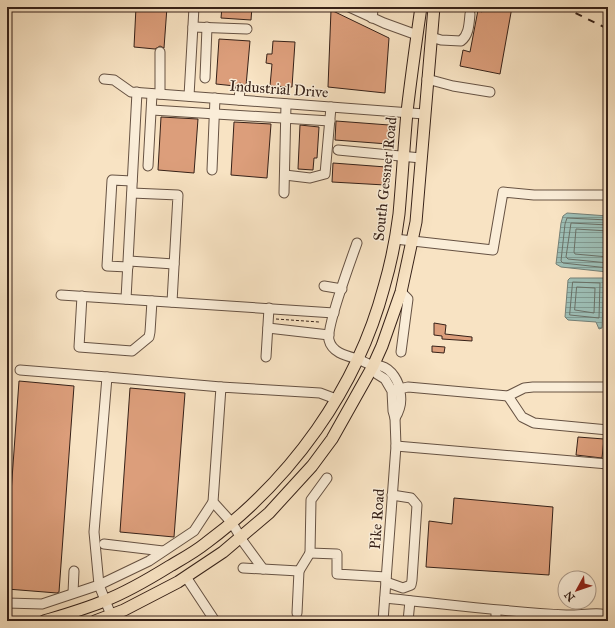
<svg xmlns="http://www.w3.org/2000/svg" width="615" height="628" viewBox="0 0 615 628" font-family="'IM FELL Great Primer',serif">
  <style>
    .water { fill: url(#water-rules); stroke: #747f76 }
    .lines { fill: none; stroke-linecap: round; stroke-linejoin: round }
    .shore { stroke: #6a7066; stroke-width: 1 }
    .building { fill: #dc9e7b; stroke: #362118 }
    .minor-casing { stroke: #665243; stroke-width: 11 }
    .major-casing { stroke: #362118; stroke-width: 13 }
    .path { stroke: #362118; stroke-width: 1; stroke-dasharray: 3 2; stroke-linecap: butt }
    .minor { stroke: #faedd8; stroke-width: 9 }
    .major { stroke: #f8e3c3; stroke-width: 11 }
    .rail { stroke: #362118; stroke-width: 2; stroke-dasharray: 7 7; stroke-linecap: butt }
    .labels { text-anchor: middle; stroke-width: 3; stroke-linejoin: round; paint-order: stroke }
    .street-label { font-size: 15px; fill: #362118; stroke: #faedd8 }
  </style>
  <defs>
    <pattern id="water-rules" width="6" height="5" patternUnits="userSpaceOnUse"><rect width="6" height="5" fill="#9dbeb5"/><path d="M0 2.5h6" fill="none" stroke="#819a92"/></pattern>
  </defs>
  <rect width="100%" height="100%" fill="#f8e3c3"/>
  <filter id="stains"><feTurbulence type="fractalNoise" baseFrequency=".005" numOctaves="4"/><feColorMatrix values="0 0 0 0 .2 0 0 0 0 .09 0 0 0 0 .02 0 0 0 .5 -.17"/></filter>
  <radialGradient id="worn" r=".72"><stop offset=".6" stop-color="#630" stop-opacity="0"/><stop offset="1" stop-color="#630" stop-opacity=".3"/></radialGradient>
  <g class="water">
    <polygon points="567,213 608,216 608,270 607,272 561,267 556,264 561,223 563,216"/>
    <polygon points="570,278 604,278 607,280 604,283 602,328 599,329 596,322 568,320 565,317 568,280"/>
  </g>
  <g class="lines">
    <g class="shore">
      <polyline points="608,220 567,218 565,224 561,261 563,263 608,268"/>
      <polyline points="608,225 571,223 566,257 568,259 608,263"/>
      <polyline points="608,231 576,229 574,252 575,254 608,257"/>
      <polygon points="573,282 600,283 599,318 570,315"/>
      <polygon points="577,287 595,288 594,313 575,310"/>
    </g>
  </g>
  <g class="building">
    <polygon points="136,7 167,7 164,48 160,46 155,49 134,47"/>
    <polygon points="222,7 252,7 251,20 221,18"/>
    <polygon points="483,7 512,7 500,74 460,66 463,50 470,52 478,10 482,12"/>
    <polygon points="331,10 389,38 385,93 328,87"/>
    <polygon points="219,39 250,41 246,86 240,83 235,86 216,84"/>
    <polygon points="273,41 295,42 292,87 270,86 272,64 266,63 267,54 272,54"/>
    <polygon points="161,117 198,119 194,173 158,170"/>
    <polygon points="336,121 389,125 388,144 335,140"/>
    <polygon points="234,122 271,124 267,178 231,175"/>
    <polygon points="300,125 319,127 317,158 314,158 313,170 298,169"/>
    <polygon points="333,163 386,167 385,185 332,182"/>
    <polygon points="434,323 446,325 445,334 472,337 472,341 442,339 442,336 434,335"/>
    <polygon points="432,346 445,347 444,353 432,352"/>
    <polygon points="19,381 74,386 59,592 57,593 7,589 7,549"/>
    <polygon points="130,388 185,393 174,537 120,532"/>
    <polygon points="578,437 604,439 602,458 576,455"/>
    <polygon points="454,498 553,507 549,575 426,567 429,521 452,524"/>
  </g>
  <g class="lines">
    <defs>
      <g id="minor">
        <polyline points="349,7 384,23 417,35"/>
        <polyline points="371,7 373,10 372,18"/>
        <polyline points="193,27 247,29"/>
        <path d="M 431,37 L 441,40 L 461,41 C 469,35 469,24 470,14"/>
        <polyline points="160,52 160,94"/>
        <polyline points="205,78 207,27"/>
        <polyline points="104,79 114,80 131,92 424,114"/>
        <polyline points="427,79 453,86 490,92"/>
        <polyline points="189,96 194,7"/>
        <polyline points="239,100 240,89"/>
        <polyline points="152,110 330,121"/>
        <polyline points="338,150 421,158"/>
        <polyline points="148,166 152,94"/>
        <polyline points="212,170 215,98"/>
        <polyline points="285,175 310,178 325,174 331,107"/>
        <polyline points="132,193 178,195 172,302"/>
        <polyline points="284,193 286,104"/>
        <polyline points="395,239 493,250 503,192 534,195 608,195"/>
        <path d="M 357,243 C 351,260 326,327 329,340 C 332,353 347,356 358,359 C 363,361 367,364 372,365 C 375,366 378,365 381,366 C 392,369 399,382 400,392 C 402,401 400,410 395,418"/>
        <polyline points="129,261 174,264"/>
        <polyline points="128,267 107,266 112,180 132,181"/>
        <polyline points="324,286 342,289"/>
        <polyline points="401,292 408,299 401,352"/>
        <polyline points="61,295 334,313"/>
        <polyline points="82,296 79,347 132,351 149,337 150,332 152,301"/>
        <polyline points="126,299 137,92"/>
        <polyline points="268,328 329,335"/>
        <polyline points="266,357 269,308"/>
        <polyline points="373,366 377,374 385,379 392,391 393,411 395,418 396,446 383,621"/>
        <polyline points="20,370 107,377"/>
        <polyline points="395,390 408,387 508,396 524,388 533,387 608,387"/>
        <polyline points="508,396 522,417 534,423 608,430"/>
        <polyline points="396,446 608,464"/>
        <polyline points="327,478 311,500 310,553 337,554 337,574 386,577"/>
        <polyline points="104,544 163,551"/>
        <polyline points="243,568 299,571 310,553"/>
        <polyline points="263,569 244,543 232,523 213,502 221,387 320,393 336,399"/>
        <polyline points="186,577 215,621"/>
        <polyline points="386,582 403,588 411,585 412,580 417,505 411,498 392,495"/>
        <polyline points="73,593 74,571"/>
        <path d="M 385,598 C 445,604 505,612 566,615 C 577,616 600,611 608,616"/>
        <polyline points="7,603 42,604 99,585 94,532 107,377 221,387"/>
        <polyline points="297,613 299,571"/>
        <polyline points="111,615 99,585 149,561 194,531 213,502"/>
        <polyline points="408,621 410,601"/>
        <polyline points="496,621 496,611"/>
      </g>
      <g id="major">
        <path d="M 44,621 C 64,615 85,609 104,601 C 127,592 149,579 170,566 C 182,559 195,552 206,543 C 291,480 357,389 384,287 C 391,263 396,238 399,214 C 402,180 404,146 407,112 C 411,77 416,42 421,7"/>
        <polyline points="95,621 124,610 178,582 223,552 269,513 312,466 332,439 373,366 382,346 401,292 416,222 434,7"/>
      </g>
    </defs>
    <use href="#minor" class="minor-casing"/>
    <use href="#major" class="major-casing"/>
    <polyline class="path" points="276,319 319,322"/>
    <use href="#minor" class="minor"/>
    <use href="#major" class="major"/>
    <polyline class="rail" points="563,7 608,29"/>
  </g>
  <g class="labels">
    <g class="street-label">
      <text transform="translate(279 89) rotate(4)" y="5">Industrial Drive</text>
      <text transform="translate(385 179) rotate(-84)" y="5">South Gessner Road</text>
      <text transform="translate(377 519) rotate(-86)" y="5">Pike Road</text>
    </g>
  </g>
  <rect width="615" height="628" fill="none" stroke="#f8e3c3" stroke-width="24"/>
  <rect x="8" y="8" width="599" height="612" fill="none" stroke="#362118" stroke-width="2"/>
  <rect x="12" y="12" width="591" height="604" fill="none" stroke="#362118"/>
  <g transform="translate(577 590) rotate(230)"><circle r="19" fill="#faedd8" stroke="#ac9b8b"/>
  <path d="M0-3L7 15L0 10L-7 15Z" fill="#8f2418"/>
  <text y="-6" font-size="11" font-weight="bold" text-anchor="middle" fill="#362118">N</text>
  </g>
  <rect width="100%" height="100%" filter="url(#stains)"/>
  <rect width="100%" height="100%" fill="url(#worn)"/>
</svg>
